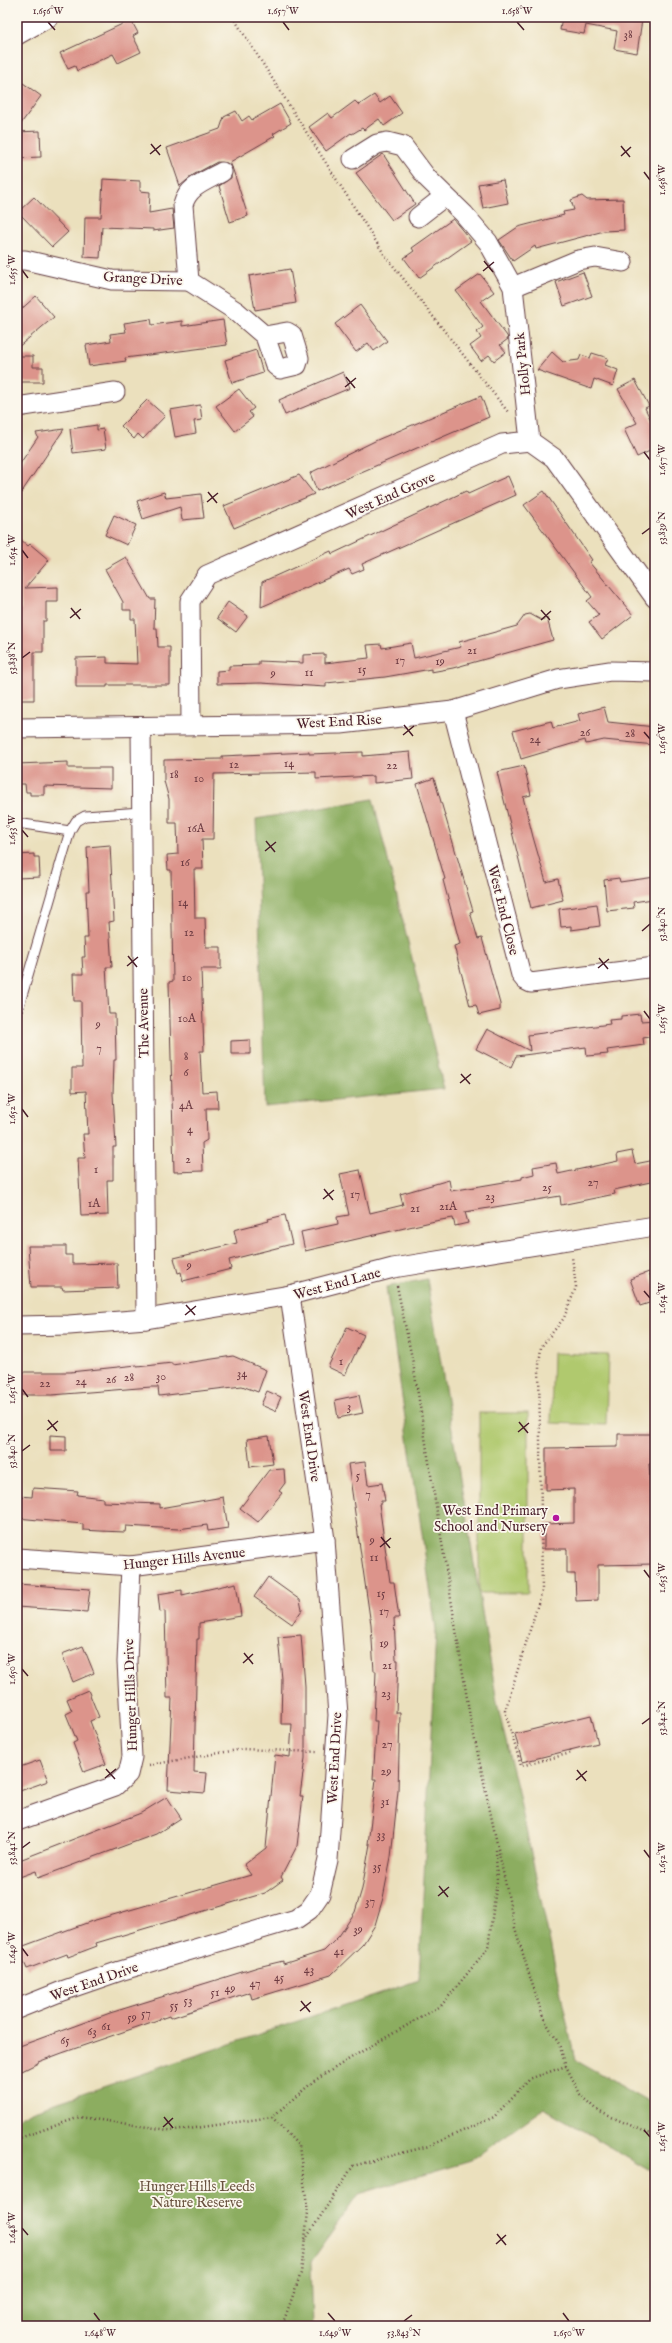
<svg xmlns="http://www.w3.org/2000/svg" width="672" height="2343" viewBox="0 0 672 2343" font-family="'IM FELL English',serif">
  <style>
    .green { fill: #b0c96e; stroke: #7d744c }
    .forest { fill: #8cad61; stroke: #6b6646 }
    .building { fill: #dc948b }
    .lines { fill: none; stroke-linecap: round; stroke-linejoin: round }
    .service-casing { stroke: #623c41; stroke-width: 11 }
    .minor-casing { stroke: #623c41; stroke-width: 21 }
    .path { stroke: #623c41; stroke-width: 2.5; stroke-dasharray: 1 3; stroke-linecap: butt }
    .service { stroke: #fff; stroke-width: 9 }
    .minor { stroke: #fff; stroke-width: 19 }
    .ticks { fill: none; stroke: #4a1f2b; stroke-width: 1.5 }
    .poi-dot { fill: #b5179e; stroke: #fbf7ec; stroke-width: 1.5 }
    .labels { text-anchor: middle; stroke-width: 3.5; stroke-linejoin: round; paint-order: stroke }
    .number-label { font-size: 12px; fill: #6e3c43 }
    .street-label { font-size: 14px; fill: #4a1f2b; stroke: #fbf7ec }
    .poi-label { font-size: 14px; fill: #4a1f2b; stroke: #fbf7ec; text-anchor: end }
    .park-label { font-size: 14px; fill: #69523f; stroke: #fbf7ec }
    .neatline { fill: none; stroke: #4a1f2b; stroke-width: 1.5 }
    .ticks-label { font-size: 10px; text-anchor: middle; fill: #4a1f2b }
  </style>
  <rect width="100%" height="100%" fill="#fbf7ec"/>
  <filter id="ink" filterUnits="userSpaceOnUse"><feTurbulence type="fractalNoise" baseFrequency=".025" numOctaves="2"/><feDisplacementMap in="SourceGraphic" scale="8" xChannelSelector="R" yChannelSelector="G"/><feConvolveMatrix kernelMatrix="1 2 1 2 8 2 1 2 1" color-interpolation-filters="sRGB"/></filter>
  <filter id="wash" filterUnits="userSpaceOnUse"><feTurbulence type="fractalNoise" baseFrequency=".012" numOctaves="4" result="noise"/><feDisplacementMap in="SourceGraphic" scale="16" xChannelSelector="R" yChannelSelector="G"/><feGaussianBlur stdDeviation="0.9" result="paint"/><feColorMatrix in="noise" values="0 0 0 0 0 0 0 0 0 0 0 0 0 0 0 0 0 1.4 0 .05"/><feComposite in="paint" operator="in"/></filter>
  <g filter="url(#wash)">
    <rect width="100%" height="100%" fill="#ebe0bd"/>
    <g class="green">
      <polygon points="553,1353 608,1355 606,1425 551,1423"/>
      <rect x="479" y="1413" width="49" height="180"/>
    </g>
    <g class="forest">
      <polygon points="373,799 444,1089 265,1107 256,819"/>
      <polygon points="427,1279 498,1708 517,1787 575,2060 655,2105 655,2173 544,2108 470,2161 359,2194 311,2262 313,2326 17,2326 17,2119 32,2111 419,1980 436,1630 386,1287"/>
    </g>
    <g id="blocks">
      <g class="building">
        <polygon points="562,17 635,17 642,20 637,53 614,49 617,31 586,25 584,34 560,30"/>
        <polygon points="131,20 138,33 133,36 141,52 118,63 113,54 77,71 75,66 68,69 60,53"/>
        <polygon points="23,83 41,96 17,129 17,91"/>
        <polygon points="374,95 380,103 390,96 402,113 384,126 379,119 364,130 362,128 352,134 351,133 326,151 309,127 328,113 332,118 355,101 359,105"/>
        <polygon points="280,104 291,123 273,134 275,136 230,162 232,167 227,163 217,162 193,175 180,186 167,148 220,129 224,117 236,111 242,121 249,116 252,120"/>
        <polygon points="40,131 41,157 17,158 17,132"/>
        <polygon points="383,154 415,204 392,220 356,173"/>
        <polygon points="232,167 248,216 230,222 219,186 231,178"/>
        <polygon points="103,179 140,181 140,191 150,192 149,213 172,209 174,228 153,231 153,229 102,227 100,258 84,257 85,217 101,217"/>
        <polygon points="503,180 508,203 483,208 478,184"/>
        <polygon points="582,196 587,200 623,199 624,230 604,231 536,249 535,246 513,261 499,240 518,227 564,215 563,212 574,210 571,200"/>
        <polygon points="34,197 68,232 52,247 18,212"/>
        <polygon points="453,219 471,241 419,278 404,258 414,251 412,248"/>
        <polygon points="290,269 296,303 255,310 249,276"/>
        <polygon points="583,272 592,296 564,306 556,282"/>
        <polygon points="480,274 494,292 481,301 507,336 508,339 500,345 506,352 494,361 489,355 481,361 470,346 481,338 477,332 483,327 456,291"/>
        <polygon points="36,296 54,317 17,348 17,313"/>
        <polygon points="360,305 387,341 374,351 368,343 356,352 335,324"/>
        <polygon points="151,319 152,325 182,321 182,326 223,320 227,345 125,358 126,361 89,366 86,345 111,341 110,334 126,332 124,323"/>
        <polygon points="256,350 263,373 232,383 225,360"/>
        <polygon points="552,352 563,362 579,360 581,355 590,358 592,353 608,358 605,365 618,370 613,386 594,379 591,389 537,370"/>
        <polygon points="17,356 33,356 33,367 43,367 43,382 17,382"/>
        <polygon points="343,372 350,388 285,415 279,400"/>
        <polygon points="635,380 649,406 645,408 655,429 655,455 652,450 637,457 624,429 637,423 618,389"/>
        <polygon points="239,389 254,408 249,412 253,417 235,431 216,406"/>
        <polygon points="481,396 489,417 317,491 310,473 377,440"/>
        <polygon points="147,400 165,416 143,439 138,434 134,439 121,426"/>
        <polygon points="200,405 202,420 194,421 196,433 175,437 170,410"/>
        <polygon points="97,425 97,430 103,429 106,449 73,453 70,429"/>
        <polygon points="64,429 17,499 17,468 38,437 36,433"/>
        <polygon points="299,475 314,494 234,528 224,506"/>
        <polygon points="508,476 516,495 362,564 364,569 352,574 349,569 261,607 262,582 331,551 332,554 466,491 468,494"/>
        <polygon points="544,491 592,560 589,562 633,615 602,639 589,622 599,615 587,601 592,597 524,505"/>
        <polygon points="164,492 166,498 201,494 204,518 182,520 180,507 143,519 137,501"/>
        <polygon points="114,515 136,525 127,545 105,535"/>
        <polygon points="19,538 28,546 30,544 49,560 25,588 58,587 58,602 46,602 46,621 43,621 43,652 34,652 34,700 17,700 17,609 21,609"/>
        <polygon points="126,557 150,599 155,599 154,628 157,628 158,647 170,647 170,685 107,685 107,687 76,687 76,658 107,657 107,663 137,664 135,619 131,619 131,610 123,610 123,602 105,569"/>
        <polygon points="228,602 248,616 236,632 217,618"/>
        <polygon points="530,614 541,620 547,618 553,640 453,668 431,672 431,669 385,677 326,683 326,687 261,683 217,684 217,671 229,670 229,666 259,665 259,661 303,663 303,655 325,654 325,663 369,658 367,645 381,644 382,648 411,643 414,658 461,647 459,642 517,626 525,615"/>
        <polygon points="604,707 608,722 655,727 655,745 604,740 586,744 585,740 521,759 513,731 551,721 553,728 580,721 578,714"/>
        <polygon points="309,752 309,754 363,752 363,756 410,752 413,779 374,783 374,776 316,779 316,772 214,774 213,839 202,839 203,869 194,869 195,918 205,918 206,947 221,947 221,969 201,969 204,1051 200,1051 202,1092 217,1091 218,1108 206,1108 207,1140 202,1143 203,1171 174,1172 169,982 173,981 171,870 168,870 167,855 178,854 177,823 169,823 169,799 164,781 164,760 222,759 222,756"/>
        <polygon points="68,762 68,768 111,768 111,788 44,786 44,795 30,795 30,792 26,792 25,784 17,784 17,764"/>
        <polygon points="524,766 531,795 523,797 533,837 546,882 558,879 563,900 531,908 497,772"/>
        <polygon points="434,778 473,911 470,912 478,939 482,938 500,1004 500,1010 479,1015 476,1005 470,1006 468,998 454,946 460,944 443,880 445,879 417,784"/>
        <polygon points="110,845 114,921 109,922 112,967 106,967 109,1014 115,1014 116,1060 114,1060 113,1094 116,1147 113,1147 113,1180 107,1180 108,1215 81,1216 78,1158 85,1158 83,1134 88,1134 86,1091 72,1092 72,1068 82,1068 81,1001 74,1001 73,974 83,974 82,957 85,957 84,938 88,938 86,891 89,891 87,847"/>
        <polygon points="34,854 34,857 39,857 40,877 17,878 17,855"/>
        <polygon points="655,877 655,896 652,896 653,899 633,902 634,908 607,911 604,880 619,878 620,882"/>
        <polygon points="597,904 600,926 571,930 571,926 561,927 559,909"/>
        <polygon points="640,1014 641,1021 655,1020 655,1036 643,1038 644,1045 607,1050 608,1054 587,1056 586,1047 516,1056 511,1067 476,1049 487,1029 530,1051 528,1035 610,1024 609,1020 621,1019 621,1016"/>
        <polygon points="250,1040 250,1054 231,1054 231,1041"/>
        <polygon points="632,1151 635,1164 655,1160 655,1181 614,1190 615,1194 561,1205 560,1196 465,1212 468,1223 455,1226 453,1218 435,1221 305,1251 301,1232 338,1224 337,1217 349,1215 340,1174 360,1170 370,1213 403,1205 400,1194 449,1180 451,1191 522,1179 522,1177 534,1174 533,1167 556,1163 558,1174 618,1161 617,1154"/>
        <polygon points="285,1215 292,1244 229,1260 231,1269 183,1281 181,1272 178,1273 174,1258 237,1243 234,1230 269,1221 268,1219"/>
        <polygon points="28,1246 66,1246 66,1255 72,1255 72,1264 117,1263 118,1288 63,1290 62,1287 31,1287"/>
        <polygon points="649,1272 655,1288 655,1301 640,1306 630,1279"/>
        <polygon points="347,1327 364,1335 345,1375 328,1367"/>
        <polygon points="233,1356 266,1370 258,1392 242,1386 159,1396 158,1387 151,1387 52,1395 19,1395 18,1390 19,1372 70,1372 137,1365 137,1367 172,1363 172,1365"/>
        <polygon points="267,1391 281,1397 275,1411 261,1405"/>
        <polygon points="359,1395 363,1413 338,1418 335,1400"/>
        <polygon points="618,1434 655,1434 655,1463 649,1464 651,1493 655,1493 655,1564 598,1565 598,1600 576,1601 575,1574 567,1574 567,1549 544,1549 544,1524 574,1523 574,1489 546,1490 546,1448 618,1447"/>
        <polygon points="50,1435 66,1436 66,1451 50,1451"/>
        <polygon points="269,1436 273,1464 250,1467 247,1439"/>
        <polygon points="365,1462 368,1485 382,1483 385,1501 381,1501 381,1504 379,1504 390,1582 394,1582 399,1618 394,1618 396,1660 398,1660 396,1713 400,1713 398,1791 391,1857 383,1898 375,1925 363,1944 331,1975 252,1999 250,1992 170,2018 169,2016 62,2053 38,2062 38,2063 22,2071 17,2060 17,2047 110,2013 258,1967 283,1961 283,1964 324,1951 339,1936 355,1912 362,1889 370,1844 368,1844 376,1779 373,1779 377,1721 374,1721 376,1671 374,1671 371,1625 348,1464"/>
        <polygon points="284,1469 285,1483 279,1491 282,1493 258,1522 240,1508 269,1470"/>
        <polygon points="33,1488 78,1491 77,1495 103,1498 103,1502 160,1504 160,1508 223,1497 228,1528 208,1531 207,1525 178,1529 126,1526 125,1532 100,1531 83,1530 83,1524 17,1518 19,1496 32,1497"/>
        <polygon points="268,1577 300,1600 302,1610 292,1624 254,1597"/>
        <polygon points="236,1583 241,1616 199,1623 199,1639 197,1639 194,1772 207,1773 205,1793 168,1790 172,1698 167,1698 165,1611 160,1612 158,1594 182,1590 182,1595"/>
        <polygon points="17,1584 90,1589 87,1612 17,1607"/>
        <polygon points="301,1635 305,1686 305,1758 300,1796 303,1796 297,1846 281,1877 283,1880 265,1893 96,1943 97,1946 68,1957 67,1954 27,1969 18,1948 92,1921 251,1875 244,1865 266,1848 275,1755 290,1757 292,1724 281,1724 282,1679 278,1637"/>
        <polygon points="83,1646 94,1673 73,1682 62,1654"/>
        <polygon points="88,1690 99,1717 90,1721 106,1764 84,1772 73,1743 77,1741 66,1714 72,1711 67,1699"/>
        <polygon points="591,1715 598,1743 522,1762 515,1734"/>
        <polygon points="40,1760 48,1781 17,1792 17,1768"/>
        <polygon points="167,1797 181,1818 156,1834 38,1878 36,1871 17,1878 17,1861 141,1813"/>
      </g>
    </g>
  </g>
  <g filter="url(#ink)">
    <use href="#blocks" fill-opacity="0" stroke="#623c41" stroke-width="1"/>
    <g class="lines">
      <defs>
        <g id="service">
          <polyline points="17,823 70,831"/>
          <polyline points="17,1013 70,831 76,821 85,816 141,812"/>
        </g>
        <g id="minor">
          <polyline points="17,35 49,17"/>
          <polyline points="353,159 377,144 387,142 403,146 427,178 464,214 488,242 513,287 530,441"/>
          <polyline points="418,217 445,196"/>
          <polyline points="17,260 25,260 112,280 189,281"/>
          <polyline points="189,281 236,311 265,336 287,332 292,335 299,358 297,365 280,369 275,365 265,336"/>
          <path d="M 189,281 L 183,205 C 188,186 206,181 222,172"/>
          <polyline points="513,287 578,260 595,257 623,262"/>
          <polyline points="17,407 115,392"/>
          <polyline points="453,711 521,975 525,980 531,983 655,967"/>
          <polyline points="191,724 190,601 207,575 502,444 530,441 554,458 655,598"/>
          <polyline points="141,727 146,1319"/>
          <polyline points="17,728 341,724 453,711 558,679 610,671 655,672"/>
          <polyline points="17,1326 69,1325 146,1319 290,1295 393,1268 655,1226"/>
          <polyline points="17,1558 131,1566 325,1540"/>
          <polyline points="17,1821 115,1786 128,1774 132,1757 127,1662 131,1566"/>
          <polyline points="17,2009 62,1991 120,1971 296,1919 309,1910 320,1894 328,1860 338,1715 325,1540 290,1295"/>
        </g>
      </defs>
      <use href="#service" class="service-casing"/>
      <use href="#minor" class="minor-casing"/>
      <g class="path">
        <polyline points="233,17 384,254 508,412"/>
        <polyline points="397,1286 413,1363 470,1717 515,1928 530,1977 543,2017 559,2044 566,2066 580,2094 600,2112 655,2136"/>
        <polyline points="570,1750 571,1753 521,1766 505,1711 542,1591 539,1365 541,1347 564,1318 576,1287 572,1257"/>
        <polyline points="149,1765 243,1749 317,1752"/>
        <polyline points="272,2117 299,2146 308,2212 301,2273 282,2326"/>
        <polyline points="17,2139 80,2117 175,2131 272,2117 314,2081 359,2053 441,2006 488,1948 497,1881 496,1849"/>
        <polyline points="305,2240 353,2166 429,2146 494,2117 529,2079 566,2066"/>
      </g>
      <use href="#service" class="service"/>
      <use href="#minor" class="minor"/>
    </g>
  </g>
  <path class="ticks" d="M 48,22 L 55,30M 283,22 L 289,30M 517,22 L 524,30M 151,144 L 160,155M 621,146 L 630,157M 150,154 L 161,145M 621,156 L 631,147M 644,172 L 650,180M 484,261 L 493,272M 22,270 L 28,278M 483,271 L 494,262M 346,377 L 355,388M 345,387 L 356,378M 644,452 L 650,460M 208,492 L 217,503M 207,502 L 218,493M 642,534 L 650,528M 22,550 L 28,558M 71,608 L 80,619M 541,610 L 550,620M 70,618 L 81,609M 541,620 L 551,611M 22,658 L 30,652M 404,725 L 413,736M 644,732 L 650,739M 403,735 L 414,726M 22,830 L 28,837M 266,841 L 275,852M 265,851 L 276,842M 642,931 L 650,924M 128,956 L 137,967M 599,958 L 608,969M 127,966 L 138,957M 598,968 L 609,959M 644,1011 L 650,1019M 461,1074 L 470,1084M 460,1083 L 471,1074M 22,1109 L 28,1117M 324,1189 L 333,1200M 323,1199 L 334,1190M 644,1291 L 650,1298M 186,1305 L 195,1315M 185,1315 L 196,1306M 22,1389 L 28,1397M 48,1420 L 57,1431M 519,1422 L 528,1433M 47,1430 L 58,1421M 518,1432 L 529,1423M 22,1451 L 30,1445M 381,1537 L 390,1548M 380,1547 L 391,1538M 644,1570 L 650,1578M 244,1653 L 253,1664M 243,1663 L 253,1654M 22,1669 L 28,1676M 642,1724 L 650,1718M 106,1769 L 115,1779M 577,1770 L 586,1781M 105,1778 L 116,1769M 576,1780 L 587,1771M 22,1848 L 30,1842M 644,1850 L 650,1858M 439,1886 L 448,1897M 438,1896 L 449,1887M 22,1948 L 28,1956M 301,2001 L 310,2012M 300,2011 L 311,2002M 164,2117 L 173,2128M 163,2127 L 173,2118M 644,2130 L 650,2137M 22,2228 L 28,2235M 497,2234 L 506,2245M 496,2244 L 506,2235M 94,2313 L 100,2321M 328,2313 L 335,2321M 563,2313 L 569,2321M 404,2321 L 412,2315"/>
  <circle class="poi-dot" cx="556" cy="1518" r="4"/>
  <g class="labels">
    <g class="number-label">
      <text x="628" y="38">38</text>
      <text x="472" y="654">21</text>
      <text x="400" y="664">17</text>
      <text x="440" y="665">19</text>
      <text x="362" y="673">15</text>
      <text x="309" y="676">11</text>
      <text x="273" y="677">9</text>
      <text x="585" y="736">26</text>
      <text x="630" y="737">28</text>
      <text x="535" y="743">24</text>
      <text x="289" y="767">14</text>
      <text x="234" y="768">12</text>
      <text x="392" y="769">22</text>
      <text x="174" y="778">18</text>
      <text x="199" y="782">10</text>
      <text x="196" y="832">16A</text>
      <text x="185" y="866">16</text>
      <text x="183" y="906">14</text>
      <text x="189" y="936">12</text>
      <text x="187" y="981">10</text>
      <text x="187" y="1022">10A</text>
      <text x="98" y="1028">9</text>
      <text x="99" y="1052">7</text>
      <text x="186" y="1060">8</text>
      <text x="186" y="1076">6</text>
      <text x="186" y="1109">4A</text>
      <text x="190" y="1133">4</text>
      <text x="188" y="1163">2</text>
      <text x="96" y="1173">1</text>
      <text x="593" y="1186">27</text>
      <text x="547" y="1191">25</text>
      <text x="355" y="1198">17</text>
      <text x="490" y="1200">23</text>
      <text x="94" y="1207">1A</text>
      <text x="448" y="1210">21A</text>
      <text x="415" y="1212">21</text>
      <text x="189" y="1269">9</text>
      <text x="341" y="1365">1</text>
      <text x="242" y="1377">34</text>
      <text x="161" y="1380">30</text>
      <text x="129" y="1381">28</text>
      <text x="111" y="1383">26</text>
      <text x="81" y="1385">24</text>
      <text x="45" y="1387">22</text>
      <text x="349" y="1410">3</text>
      <text x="358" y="1479">5</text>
      <text x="368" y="1498">7</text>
      <text x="372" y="1544">9</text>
      <text x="374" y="1561">11</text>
      <text x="381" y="1597">15</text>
      <text x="384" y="1615">17</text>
      <text x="384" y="1647">19</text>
      <text x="387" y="1669">21</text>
      <text x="386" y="1697">23</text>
      <text x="387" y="1748">27</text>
      <text x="386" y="1775">29</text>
      <text x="385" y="1805">31</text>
      <text x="381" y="1838">33</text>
      <text x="377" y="1870">35</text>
      <text x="370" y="1905">37</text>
      <text x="358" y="1933">39</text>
      <text x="339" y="1955">41</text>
      <text x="309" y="1973">43</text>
      <text x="279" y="1981">45</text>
      <text x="255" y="1987">47</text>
      <text x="230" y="1992">49</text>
      <text x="215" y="1996">51</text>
      <text x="188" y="2004">53</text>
      <text x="174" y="2009">55</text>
      <text x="146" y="2017">57</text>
      <text x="132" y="2021">59</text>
      <text x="106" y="2030">61</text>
      <text x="92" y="2035">63</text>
      <text x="65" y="2044">65</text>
    </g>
    <g class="street-label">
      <text transform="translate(143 278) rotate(3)" y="5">Grange Drive</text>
      <text transform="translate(522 364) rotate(-96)" y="5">Holly Park</text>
      <text transform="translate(390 495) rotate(-24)" y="5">West End Grove</text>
      <text transform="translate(339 721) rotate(-3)" y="5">West End Rise</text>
      <text transform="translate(504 910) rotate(76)" y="5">West End Close</text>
      <text transform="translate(143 1023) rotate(-91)" y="5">The Avenue</text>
      <text transform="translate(337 1283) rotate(-15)" y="5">West End Lane</text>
      <text transform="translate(310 1436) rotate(82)" y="5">West End Drive</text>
      <text transform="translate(184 1558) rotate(-6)" y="5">Hunger Hills Avenue</text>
      <text transform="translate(130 1695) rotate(-92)" y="5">Hunger Hills Drive</text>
      <text transform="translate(334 1758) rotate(-87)" y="5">West End Drive</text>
      <text transform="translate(94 1981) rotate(-19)" y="5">West End Drive</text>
    </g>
    <g class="poi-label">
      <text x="548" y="1515">West End Primary<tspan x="548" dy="16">School and Nursery</tspan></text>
    </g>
    <g class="park-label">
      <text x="197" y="2191">Hunger Hills Leeds<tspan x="197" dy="16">Nature Reserve</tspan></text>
    </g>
  </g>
  <rect width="672" height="2343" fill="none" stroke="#fbf7ec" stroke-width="44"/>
  <rect x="22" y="22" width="628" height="2299" class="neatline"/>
  <g class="ticks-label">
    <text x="48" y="14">1.656°W</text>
    <text x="283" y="14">1.657°W</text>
    <text x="517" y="14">1.658°W</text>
    <text transform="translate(661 180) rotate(-90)" y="4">1.658°W</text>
    <text transform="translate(11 270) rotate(-90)" y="4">1.655°W</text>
    <text transform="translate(661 460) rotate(-90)" y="4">1.657°W</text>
    <text transform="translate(661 528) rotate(-90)" y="4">53.839°N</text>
    <text transform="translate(11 550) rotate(-90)" y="4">1.654°W</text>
    <text transform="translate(11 658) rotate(-90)" y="4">53.838°N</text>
    <text transform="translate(661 739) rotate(-90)" y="4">1.656°W</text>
    <text transform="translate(11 830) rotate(-90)" y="4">1.653°W</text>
    <text transform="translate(661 924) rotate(-90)" y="4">53.840°N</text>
    <text transform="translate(661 1019) rotate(-90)" y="4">1.655°W</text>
    <text transform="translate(11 1109) rotate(-90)" y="4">1.652°W</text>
    <text transform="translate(661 1298) rotate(-90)" y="4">1.654°W</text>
    <text transform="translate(11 1389) rotate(-90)" y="4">1.651°W</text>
    <text transform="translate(11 1451) rotate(-90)" y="4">53.840°N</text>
    <text transform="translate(661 1578) rotate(-90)" y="4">1.653°W</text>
    <text transform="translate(11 1669) rotate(-90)" y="4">1.650°W</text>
    <text transform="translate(661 1718) rotate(-90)" y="4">53.842°N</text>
    <text transform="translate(11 1848) rotate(-90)" y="4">53.841°N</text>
    <text transform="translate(661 1858) rotate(-90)" y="4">1.652°W</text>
    <text transform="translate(11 1948) rotate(-90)" y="4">1.649°W</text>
    <text transform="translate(661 2137) rotate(-90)" y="4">1.651°W</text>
    <text transform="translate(11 2228) rotate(-90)" y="4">1.648°W</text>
    <text x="100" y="2336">1.648°W</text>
    <text x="335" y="2336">1.649°W</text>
    <text x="404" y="2336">53.843°N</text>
    <text x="569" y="2336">1.650°W</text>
  </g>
</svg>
